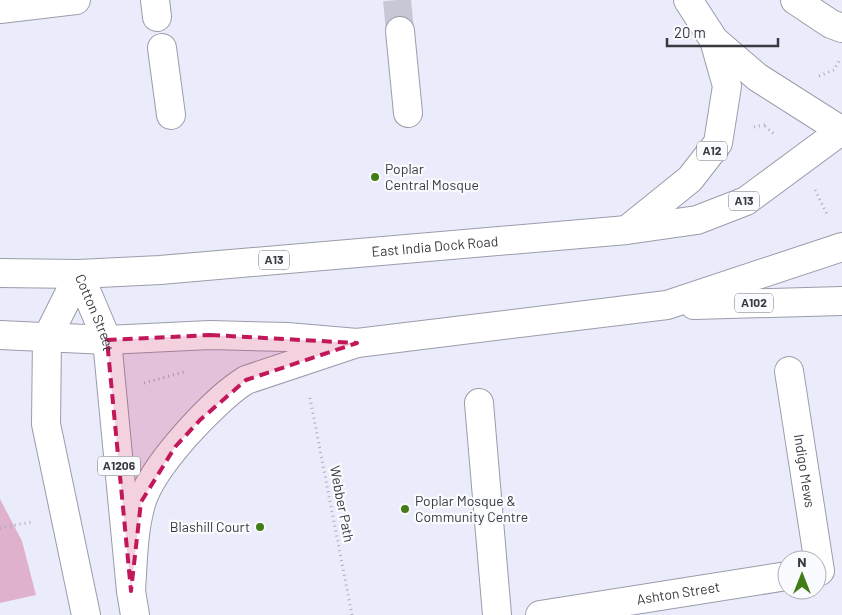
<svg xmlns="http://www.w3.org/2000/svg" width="842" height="615" viewBox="0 0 842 615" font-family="Barlow,sans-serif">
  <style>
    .green { fill: #dfb1cd }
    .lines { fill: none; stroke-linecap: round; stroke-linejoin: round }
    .minor-tunnel { stroke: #c7c8d5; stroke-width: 28; stroke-dasharray: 28 14; stroke-linecap: butt }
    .minor-casing { stroke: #9b9caa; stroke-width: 30 }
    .major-casing { stroke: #9b9caa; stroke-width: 30 }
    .highway-casing { stroke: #9b9caa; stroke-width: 30 }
    .path { stroke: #acadb8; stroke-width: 3; stroke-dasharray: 1 4; stroke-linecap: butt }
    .minor { stroke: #fff; stroke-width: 28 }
    .major { stroke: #fff; stroke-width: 28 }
    .highway { stroke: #fff; stroke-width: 28 }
    .marked { fill: #c2185b; fill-opacity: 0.2; stroke: #c2185b; stroke-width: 4; stroke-dasharray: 10 6; stroke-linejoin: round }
    .poi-dot { fill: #427c16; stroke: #fafbfe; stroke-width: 2 }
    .labels { text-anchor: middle; stroke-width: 4.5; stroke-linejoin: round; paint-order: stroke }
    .shield { fill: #fafbfe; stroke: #737478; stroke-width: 1 }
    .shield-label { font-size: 12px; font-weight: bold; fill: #393a3f }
    .poi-label { font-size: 14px; fill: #393a3f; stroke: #fafbfe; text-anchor: start }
    .street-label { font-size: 14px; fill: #393a3f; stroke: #fafbfe }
  </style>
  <rect width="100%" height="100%" fill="#ebecfb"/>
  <polygon class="green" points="0,499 22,541 36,595 0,603"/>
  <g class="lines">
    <polyline class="minor-tunnel" points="397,0 400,31"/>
    <defs>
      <g id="minor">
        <polyline points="155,0 157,17"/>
        <polyline points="0,9 76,0"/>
        <polyline points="400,31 408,113"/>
        <polyline points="162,48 171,115"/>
        <path id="s1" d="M 789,371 L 820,571"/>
        <polyline points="479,403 497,615"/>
        <path id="s2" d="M 540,615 L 787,576"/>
      </g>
      <g id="major">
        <polyline points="79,274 47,338 46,424 86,615"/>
        <path id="s3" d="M 79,274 L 107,340 L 131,591 L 135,615"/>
        <path d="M 131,591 C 133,562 133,532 141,504 C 151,467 214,400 246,380 L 357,343"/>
      </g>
      <g id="highway">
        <polyline points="688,0 714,40 757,77 842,131"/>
        <polyline points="795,0 831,24 842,28"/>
        <polyline points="628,229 690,179 718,143 727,86 714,40"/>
        <path id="s4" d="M 0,273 L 79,274 L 160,270 L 627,230 L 697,220 L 746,201 L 842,130"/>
        <polyline points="694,305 842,301"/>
        <polyline points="0,335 107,340 210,335 287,337 357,343 667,305 842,247"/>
      </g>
    </defs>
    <use href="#minor" class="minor-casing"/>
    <use href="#major" class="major-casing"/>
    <use href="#highway" class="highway-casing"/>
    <g class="path">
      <polyline points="819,76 834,70 839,61"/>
      <polyline points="765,126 776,136"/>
      <polyline points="754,127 768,124"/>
      <polyline points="815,190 828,216"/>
      <polyline points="144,383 184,372"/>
      <polyline points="310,398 352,615"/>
      <polyline points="0,528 32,522"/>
    </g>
    <use href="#minor" class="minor"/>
    <use href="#major" class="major"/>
    <use href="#highway" class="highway"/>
  </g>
  <path class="marked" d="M 210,335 L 357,343 L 246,380 L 200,420 L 175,447 L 141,502 L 131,591 L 107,340 Z"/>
  <g class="poi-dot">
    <circle cx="375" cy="177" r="5"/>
    <circle cx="405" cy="509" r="5"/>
    <circle cx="260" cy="527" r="5"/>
  </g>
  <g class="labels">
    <g class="shield">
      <rect x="697" y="141.5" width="30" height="19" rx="4"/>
      <rect x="729" y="191.5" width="30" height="19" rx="4"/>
      <rect x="259" y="250.5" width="30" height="19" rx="4"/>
      <rect x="735" y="293.5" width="38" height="19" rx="4"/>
      <rect x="98" y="456.5" width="42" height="19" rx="4"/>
    </g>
    <g class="shield-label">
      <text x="712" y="155">A12</text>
      <text x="744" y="205">A13</text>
      <text x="274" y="264">A13</text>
      <text x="754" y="307">A102</text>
      <text x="119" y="470">A1206</text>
    </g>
    <g class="poi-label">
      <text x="385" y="174">Poplar<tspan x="385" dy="16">Central Mosque</tspan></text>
      <text x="415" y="506">Poplar Mosque &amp;<tspan x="415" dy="16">Community Centre</tspan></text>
      <text x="250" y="532" text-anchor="end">Blashill Court</text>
    </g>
    <g class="street-label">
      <text dy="5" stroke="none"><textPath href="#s4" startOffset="436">East India Dock Road</textPath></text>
      <text dy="5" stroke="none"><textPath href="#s3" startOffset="42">Cotton Street</textPath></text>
      <text dy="5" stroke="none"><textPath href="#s1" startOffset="101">Indigo Mews</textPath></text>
      <text transform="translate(342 504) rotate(79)" y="5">Webber Path</text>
      <text dy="5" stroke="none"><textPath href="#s2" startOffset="140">Ashton Street</textPath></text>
    </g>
  </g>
  <g transform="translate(802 575)"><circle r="24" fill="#fafbfe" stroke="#adaeb2"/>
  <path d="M0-4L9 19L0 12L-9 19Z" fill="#427c16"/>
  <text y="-8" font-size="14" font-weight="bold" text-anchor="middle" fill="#393a3f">N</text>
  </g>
  <path d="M667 38v8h111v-8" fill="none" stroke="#393a3f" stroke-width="2.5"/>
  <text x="674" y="38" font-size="15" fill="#393a3f" stroke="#fafbfe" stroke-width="4" paint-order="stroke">20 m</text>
</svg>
